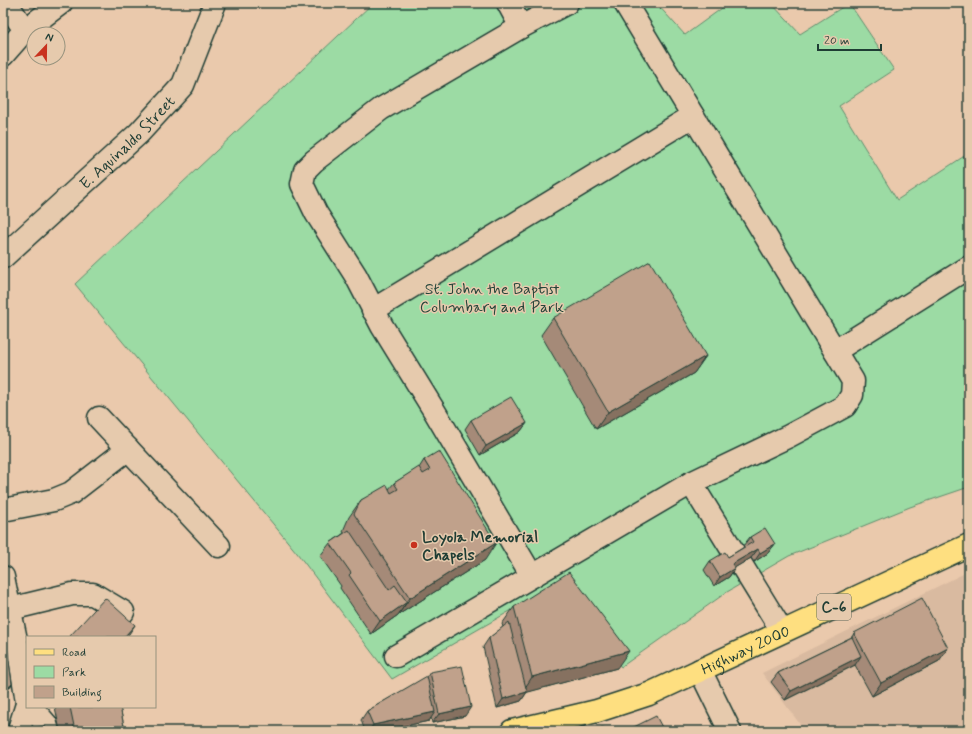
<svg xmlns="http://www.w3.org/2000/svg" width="972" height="734" viewBox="0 0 972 734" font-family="Mynerve,sans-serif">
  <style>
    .built { fill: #d9baa0 }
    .green { fill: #9cdba4; stroke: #5e8c6c }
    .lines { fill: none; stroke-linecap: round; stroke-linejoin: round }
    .minor-casing { stroke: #1f3d34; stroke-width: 25 }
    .major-casing { stroke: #1f3d34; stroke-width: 25 }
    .minor { stroke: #e6caad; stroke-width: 22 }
    .major { stroke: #fedf80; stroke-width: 22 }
    .wall { fill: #a58a78; stroke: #1f3d34 }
    .shaded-wall { fill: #867161; stroke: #1f3d34 }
    .building { fill: #c0a18b; stroke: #1f3d34 }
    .poi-dot { fill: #c8321e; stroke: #e6caad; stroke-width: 1.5 }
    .labels { text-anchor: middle; stroke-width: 3; stroke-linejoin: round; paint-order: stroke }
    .shield { fill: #e6caad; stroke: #5b6758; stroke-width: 1 }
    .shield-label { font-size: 15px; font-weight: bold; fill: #1f3d34 }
    .street-label { font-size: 16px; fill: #1f3d34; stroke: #e6caad }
    .park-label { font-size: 16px; fill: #25453a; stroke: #e6caad }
    .poi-label { font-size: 16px; font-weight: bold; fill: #1f3d34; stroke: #e6caad; text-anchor: start }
  </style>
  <rect width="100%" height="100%" fill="#eac9ac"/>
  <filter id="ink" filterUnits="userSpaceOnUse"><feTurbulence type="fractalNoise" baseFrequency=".025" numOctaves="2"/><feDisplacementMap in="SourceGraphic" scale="8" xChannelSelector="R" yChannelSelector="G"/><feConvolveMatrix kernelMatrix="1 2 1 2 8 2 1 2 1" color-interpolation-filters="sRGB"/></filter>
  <g filter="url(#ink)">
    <polygon class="built" points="969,571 969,731 805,731 762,673"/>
    <polygon class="green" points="373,3 656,3 685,35 729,3 771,3 800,34 849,3 894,70 839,106 897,200 969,153 969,487 910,507 789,556 727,592 621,667 557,584 392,679 297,553 75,284"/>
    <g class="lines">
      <defs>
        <g id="minor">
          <polyline points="6,3 25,30"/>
          <polyline points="508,3 521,27"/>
          <polyline points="3,55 25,30 61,3"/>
          <path id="s1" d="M 3,257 L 139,133 L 183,85 L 215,3"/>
          <polyline points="373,310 693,116"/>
          <polyline points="835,351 969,267"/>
          <polyline points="99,418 219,546"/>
          <polyline points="691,483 782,631"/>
          <polyline points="3,510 54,500 71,493 128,449"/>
          <polyline points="532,576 435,412 382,326 356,276 316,213 302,184 305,170 314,161 381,109 521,27 567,3"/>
          <polyline points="3,577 21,664 27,702"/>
          <polyline points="10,609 72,594 93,594 123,612"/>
          <polyline points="396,656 691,483 789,436 845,406 852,395 853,381 625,3"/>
          <polyline points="700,670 730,731"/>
          <polyline points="31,707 46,724 48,731"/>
          <polyline points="21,731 20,726 27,704"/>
        </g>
        <g id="major">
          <path id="s2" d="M 512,731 L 597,711 L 649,694 L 969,545"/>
        </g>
      </defs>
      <use href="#minor" class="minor-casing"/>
      <use href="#major" class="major-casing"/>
      <use href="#minor" class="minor"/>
      <use href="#major" class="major"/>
    </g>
    <g class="wall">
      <polygon points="553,318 706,356 694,373 596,429 541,335"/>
      <polygon points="471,420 527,423 520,432 480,455 465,429"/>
      <polygon points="424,460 485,560 398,615 371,634 340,588 341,586 320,556 330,543 344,533 343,531 349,517 361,500 389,489 394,483 419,468"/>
      <polygon points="750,537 775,544 768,553 754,562 751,558 734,568 735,568 729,577 714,586 704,570 710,561 728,557 744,547 743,546"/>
      <polygon points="514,607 617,668 527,692 521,701 497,708 483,647 489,638 503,627 502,624"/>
      <polygon points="854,633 939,661 872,696 855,665 785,700 771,682 778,673 852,637"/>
      <polygon points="430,672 465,716 432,723 431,718 429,721 381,731 365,731 361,720 367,711 427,677"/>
      <polygon points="55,707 120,707 125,731 60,731"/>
    </g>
    <g class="shaded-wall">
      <polygon points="706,356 694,373 596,429 608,412"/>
      <polygon points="527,423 520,432 480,455 486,446"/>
      <polygon points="496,543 485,560 398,615 410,598"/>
      <polygon points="775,544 768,553 754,562 760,553"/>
      <polygon points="758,549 751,558 726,573 732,564"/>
      <polygon points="735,568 729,577 714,586 720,577"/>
      <polygon points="407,602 398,615 371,634 380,621"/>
      <polygon points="135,625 127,637 124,637"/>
      <polygon points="948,648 939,661 872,696 881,683"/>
      <polygon points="629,651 617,668 521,694 532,677"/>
      <polygon points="861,656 855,665 785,700 791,691"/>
      <polygon points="12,684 3,697 3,692"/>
      <polygon points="527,692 521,701 497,708 503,699"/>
      <polygon points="471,707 465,716 432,723 439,714"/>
      <polygon points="435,712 429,721 381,731 369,731 373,725"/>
    </g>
    <g class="building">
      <polygon points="650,261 706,356 608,412 553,318"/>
      <polygon points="511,397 527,423 486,446 471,420"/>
      <polygon points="439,451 496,543 410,598 354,514 361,500 387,485 391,493 398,489 394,483 419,467 423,474 430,470 424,460"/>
      <polygon points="765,528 775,544 760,553 758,549 732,564 735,568 720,577 710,561 725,552 728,557 753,542 750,537"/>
      <polygon points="349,530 389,590 395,585 407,602 380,621 349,575 351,573 330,543"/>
      <polygon points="569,572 629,651 532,677 514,607"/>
      <polygon points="105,598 135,625 124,637 72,637 70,636"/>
      <polygon points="922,598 948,648 881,683 854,633"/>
      <polygon points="3,615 12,684 3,692"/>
      <polygon points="509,622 527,692 503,699 489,638"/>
      <polygon points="852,637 861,656 791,691 778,673"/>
      <polygon points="462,666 471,707 439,714 430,672"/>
      <polygon points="427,676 435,712 373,725 367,711"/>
      <polygon points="70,707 120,707 125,731 75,731"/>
      <polygon points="656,716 664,731 629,731 628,730"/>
      <polygon points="44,726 46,731 31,731 30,729"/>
      <polygon points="603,728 604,731 593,731"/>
      <polygon points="685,728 687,731 678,731"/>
    </g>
  </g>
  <circle class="poi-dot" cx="414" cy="545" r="4"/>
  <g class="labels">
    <rect class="shield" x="817" y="594" width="34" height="26" rx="3"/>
    <g class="shield-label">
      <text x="834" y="612">C-6</text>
    </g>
    <g class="street-label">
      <text dy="6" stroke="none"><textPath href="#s1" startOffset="169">E. Aguinaldo Street</textPath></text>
      <text dy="6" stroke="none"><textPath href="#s2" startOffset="248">Highway 2000</textPath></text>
    </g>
    <g class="park-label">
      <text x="492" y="294">St. John the Baptist<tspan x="492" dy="18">Columbary and Park</tspan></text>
    </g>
    <g class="poi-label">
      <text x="422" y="542">Loyola Memorial<tspan x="422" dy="18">Chapels</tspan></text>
    </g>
  </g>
  <rect width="972" height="734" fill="none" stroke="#e6caad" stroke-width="16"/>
  <rect x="8" y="8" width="956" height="718" fill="none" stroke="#1f3d34" stroke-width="1.5" filter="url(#ink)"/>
  <rect x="26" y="636" width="130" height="72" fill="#e6caad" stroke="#96927d"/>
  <rect x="34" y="649" width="20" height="6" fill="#fedf80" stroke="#96927d"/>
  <text x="62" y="656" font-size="12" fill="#1f3d34">Road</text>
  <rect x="34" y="666" width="20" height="12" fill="#9cdba4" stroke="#96927d"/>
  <text x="62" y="676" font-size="12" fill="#1f3d34">Park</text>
  <rect x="34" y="686" width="20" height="12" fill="#c0a18b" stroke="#96927d"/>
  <text x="62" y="696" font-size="12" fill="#1f3d34">Building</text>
  <g transform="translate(46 46) rotate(22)"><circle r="19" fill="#e6caad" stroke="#96927d"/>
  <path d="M0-3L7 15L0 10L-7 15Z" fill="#c8321e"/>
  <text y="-6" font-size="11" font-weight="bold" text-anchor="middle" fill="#1f3d34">N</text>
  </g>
  <path d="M818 44v6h63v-6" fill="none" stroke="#1f3d34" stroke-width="2"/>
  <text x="824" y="44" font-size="12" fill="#1f3d34" stroke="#e6caad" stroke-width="3" paint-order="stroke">20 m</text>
</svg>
